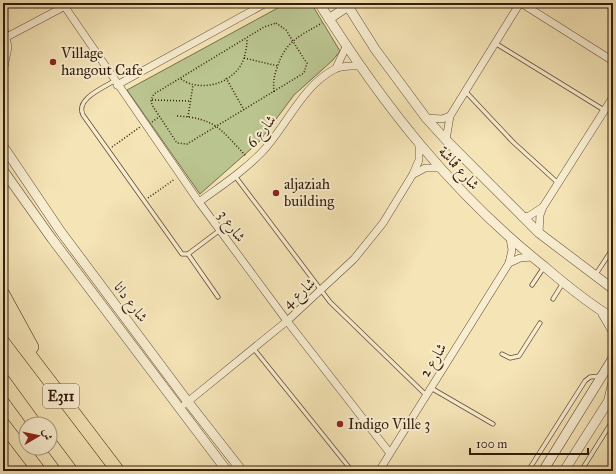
<svg xmlns="http://www.w3.org/2000/svg" width="616" height="474" viewBox="0 0 616 474" font-family="'IM FELL Great Primer',Amiri,serif">
  <style>
    .green { fill: #bac48f; stroke: #76704d }
    .lines { fill: none; stroke-linecap: round; stroke-linejoin: round }
    .service-casing { stroke: #644e36; stroke-width: 5 }
    .minor-casing { stroke: #644e36; stroke-width: 8 }
    .tertiary-casing { stroke: #644e36; stroke-width: 10 }
    .motorway-casing { stroke: #331c0b; stroke-width: 14 }
    .path { stroke: #331c0b; stroke-width: 1.5; stroke-dasharray: 1 2; stroke-linecap: butt }
    .service { stroke: #f8edd0; stroke-width: 3.5 }
    .minor { stroke: #f8edd0; stroke-width: 7 }
    .tertiary { stroke: #f8edd0; stroke-width: 9 }
    .motorway { stroke: #f5e4b6; stroke-width: 13 }
    .poi-dot { fill: #8f2418; stroke: #f8edd0; stroke-width: 1.5 }
    .labels { text-anchor: middle; stroke-width: 4; stroke-linejoin: round; paint-order: stroke }
    .shield { fill: #f8edd0; stroke: #6e5b46; stroke-width: 1 }
    .shield-label { font-size: 14px; font-weight: bold; fill: #331c0b }
    .poi-label { font-size: 15px; fill: #331c0b; stroke: #f8edd0; text-anchor: start }
    .street-label { font-size: 15px; fill: #331c0b; stroke: #f8edd0 }
  </style>
  <rect width="100%" height="100%" fill="#f5e4b6"/>
  <filter id="stains"><feTurbulence type="fractalNoise" baseFrequency=".005" numOctaves="4"/><feColorMatrix values="0 0 0 0 .2 0 0 0 0 .09 0 0 0 0 .02 0 0 0 .5 -.17"/></filter>
  <radialGradient id="worn" r=".72"><stop offset=".6" stop-color="#630" stop-opacity="0"/><stop offset="1" stop-color="#630" stop-opacity=".3"/></radialGradient>
  <polygon class="green" points="287,3 311,3 340,51 333,60 294,95 259,142 200,194 127,90"/>
  <g class="lines">
    <defs>
      <g id="service">
        <polyline points="495,43 604,110"/>
        <path d="M 114,81 C 103,88 75,99 83,115 L 182,254 L 188,254 L 220,230"/>
        <polyline points="465,91 513,142 558,183"/>
        <polyline points="235,176 330,302 426,395"/>
        <polyline points="188,254 218,297"/>
        <polyline points="596,274 613,248"/>
        <polyline points="532,285 544,267"/>
        <polyline points="553,299 563,283"/>
        <polyline points="254,349 352,471"/>
        <polyline points="502,354 510,358 519,356 540,323"/>
        <polyline points="431,388 493,424"/>
        <polyline points="528,471 585,381 590,377 601,376"/>
        <polyline points="581,471 613,420"/>
      </g>
      <g id="minor">
        <polyline points="521,3 613,61"/>
        <polyline points="65,7 199,202 287,321 389,452"/>
        <polyline points="3,39 71,3"/>
        <polyline points="336,68 346,47"/>
        <polyline points="117,85 266,3"/>
        <polyline points="426,118 442,119 450,116"/>
        <polyline points="446,140 450,116 520,3"/>
        <polyline points="414,174 425,168 439,168"/>
        <path d="M 199,202 C 221,186 244,171 263,151 C 287,125 303,85 335,69 C 342,65 351,66 359,66"/>
        <polyline points="522,217 529,216 543,207"/>
        <polyline points="539,233 540,215 543,207 613,97"/>
        <polyline points="509,263 520,258 532,257"/>
        <polyline points="185,404 287,321 354,259 383,223 413,174 419,160 419,144"/>
        <polyline points="379,471 509,263 512,250 510,238"/>
      </g>
      <g id="tertiary">
        <path d="M 319,3 C 382,104 452,193 545,267 C 566,285 589,304 613,318"/>
        <polyline points="346,3 375,49 426,118 446,140 539,233 613,289"/>
        <polyline points="329,19 348,6"/>
        <polyline points="3,29 7,47 3,67"/>
        <polyline points="3,146 61,232 188,402 242,471"/>
        <polyline points="3,170 52,239 227,471"/>
        <polyline points="603,314 613,331"/>
        <polyline points="609,399 613,382"/>
        <polyline points="543,471 613,358"/>
        <polyline points="564,471 613,394"/>
      </g>
      <g id="motorway">
        <polyline points="3,294 32,347"/>
        <polyline points="3,320 118,471"/>
        <polyline points="3,380 35,424"/>
        <polyline points="3,424 39,471"/>
        <polyline points="50,443 71,471"/>
      </g>
    </defs>
    <use href="#service" class="service-casing"/>
    <use href="#minor" class="minor-casing"/>
    <use href="#tertiary" class="tertiary-casing"/>
    <use href="#motorway" class="motorway-casing"/>
    <g class="path">
      <polygon points="276,23 286,30 304,59 307,63 304,73 187,144 177,143 152,105 151,100 154,94 264,27"/>
      <polyline points="244,58 278,66"/>
      <polyline points="226,78 244,110"/>
      <path d="M 181,79 C 199,92 229,85 241,65 C 245,57 247,48 247,39"/>
      <path d="M 274,92 C 273,83 274,76 277,68 C 285,41 300,36 322,23"/>
      <polyline points="152,100 190,101"/>
      <path d="M 177,116 C 216,118 221,130 246,156"/>
      <polyline points="188,117 193,85"/>
      <polyline points="152,122 159,117"/>
      <polyline points="112,147 140,127"/>
      <polyline points="148,198 175,179"/>
    </g>
    <use href="#service" class="service"/>
    <use href="#minor" class="minor"/>
    <use href="#tertiary" class="tertiary"/>
    <use href="#motorway" class="motorway"/>
  </g>
  <g class="poi-dot">
    <circle cx="53" cy="62" r="4"/>
    <circle cx="276" cy="193" r="4"/>
    <circle cx="340" cy="424" r="4"/>
  </g>
  <g class="labels">
    <rect class="shield" x="43" y="384" width="36" height="24" rx="3"/>
    <g class="shield-label">
      <text x="61" y="401">E311</text>
    </g>
    <g class="poi-label">
      <text x="61" y="58">Village<tspan x="61" dy="17">hangout Cafe</tspan></text>
      <text x="284" y="189">aljaziah<tspan x="284" dy="17">building</tspan></text>
      <text x="348" y="429">Indigo Ville 3</text>
    </g>
    <g class="street-label">
      <text transform="translate(261 131) rotate(-51)" y="5">شارع 6</text>
      <text transform="translate(459 168) rotate(48)" y="5">شارع قماشة</text>
      <text transform="translate(232 226) rotate(54)" y="5">شارع 3</text>
      <text transform="translate(299 293) rotate(-42)" y="5">شارع 4</text>
      <text transform="translate(131 302) rotate(53)" y="5">شارع دانا</text>
      <text transform="translate(433 360) rotate(-58)" y="5">شارع 2</text>
    </g>
  </g>
  <rect width="616" height="474" fill="none" stroke="#f5e4b6" stroke-width="16"/>
  <rect x="4" y="4" width="608" height="466" fill="none" stroke="#331c0b" stroke-width="2"/>
  <rect x="8" y="8" width="600" height="458" fill="none" stroke="#331c0b"/>
  <g transform="translate(38 436) rotate(81)"><circle r="19" fill="#f8edd0" stroke="#a99981"/>
  <path d="M0-3L7 15L0 10L-7 15Z" fill="#8f2418"/>
  <text y="-6" font-size="11" font-weight="bold" text-anchor="middle" fill="#331c0b">ش</text>
  </g>
  <path d="M470 448v6h118v-6" fill="none" stroke="#331c0b" stroke-width="2"/>
  <text x="476" y="448" font-size="12" fill="#331c0b" stroke="#f8edd0" stroke-width="3" paint-order="stroke">100 m</text>
  <rect width="100%" height="100%" filter="url(#stains)"/>
  <rect width="100%" height="100%" fill="url(#worn)"/>
</svg>
